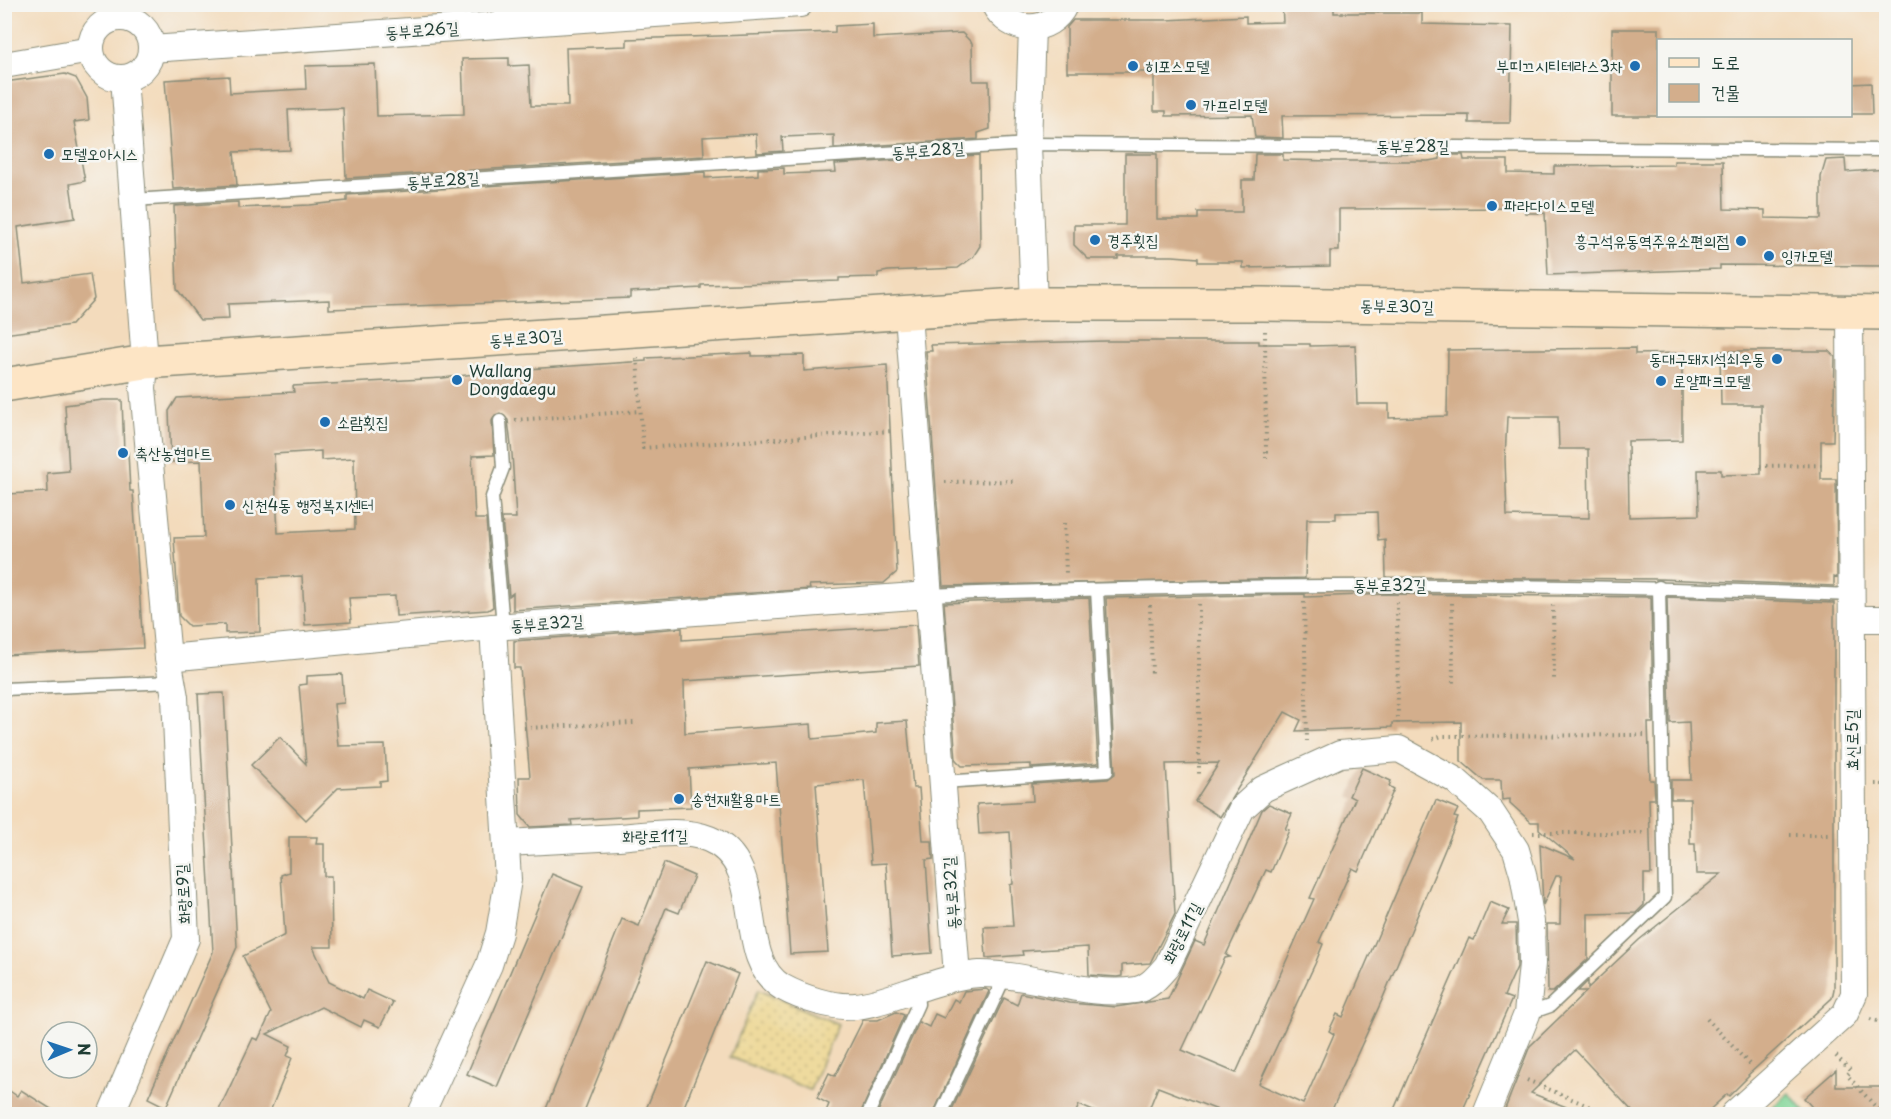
<svg xmlns="http://www.w3.org/2000/svg" width="1891" height="1119" viewBox="0 0 1891 1119" font-family="'Playpen Sans','Poor Story',sans-serif">
  <style>
    .grass { fill: #81d597; stroke: #508966; stroke-width: 1.5 }
    .sand { fill: url(#sand-dots); stroke: #868c69; stroke-width: 1.5 }
    .building { fill: #d3ae8c; fill-rule: evenodd }
    .lines { fill: none; stroke-linecap: round; stroke-linejoin: round }
    .service-casing { stroke: #898c78; stroke-width: 15 }
    .minor-casing { stroke: #898c78; stroke-width: 28 }
    .secondary-casing { stroke: #898c78; stroke-width: 36 }
    .path { stroke: #898c78; stroke-width: 4; stroke-dasharray: 1.5 4.5; stroke-linecap: butt }
    .service { stroke: #fff; stroke-width: 12 }
    .minor { stroke: #fff; stroke-width: 26 }
    .secondary { stroke: #fde5c5; stroke-width: 33 }
    .poi-dot { fill: #1f6fb2; stroke: #f6f6f2; stroke-width: 2 }
    .labels { text-anchor: middle; stroke-width: 5; stroke-linejoin: round; paint-order: stroke }
    .street-label { font-size: 16px; fill: #1f3d34; stroke: #f6f6f2 }
    .poi-label { font-size: 16px; fill: #1f3d34; stroke: #f6f6f2; text-anchor: start }
  </style>
  <defs>
    <pattern id="sand-dots" width="8" height="8" patternUnits="userSpaceOnUse" patternTransform="scale(1.5)"><rect width="8" height="8" fill="#eeda9e"/><path d="M2 2h.1M6 6h.1" fill="none" stroke="#ccbc89" stroke-width="1.8" stroke-linecap="round"/></pattern>
  </defs>
  <rect width="100%" height="100%" fill="#f6f6f2"/>
  <filter id="ink" filterUnits="userSpaceOnUse"><feTurbulence type="fractalNoise" baseFrequency=".0167" numOctaves="2"/><feDisplacementMap in="SourceGraphic" scale="12" xChannelSelector="R" yChannelSelector="G"/><feConvolveMatrix kernelMatrix="1 2 1 2 8 2 1 2 1" color-interpolation-filters="sRGB"/></filter>
  <filter id="wash" filterUnits="userSpaceOnUse"><feTurbulence type="fractalNoise" baseFrequency=".008" numOctaves="4" result="noise"/><feDisplacementMap in="SourceGraphic" scale="24" xChannelSelector="R" yChannelSelector="G"/><feGaussianBlur stdDeviation="1.35" result="paint"/><feColorMatrix in="noise" values="0 0 0 0 0 0 0 0 0 0 0 0 0 0 0 0 0 1.4 0 .05"/><feComposite in="paint" operator="in"/></filter>
  <g filter="url(#wash)">
    <rect width="100%" height="100%" fill="#f3dbbc"/>
    <polygon class="grass" points="1789,1093 1807,1114 1773,1114 1770,1110"/>
    <polygon class="sand" points="758,990 838,1024 810,1090 730,1057"/>
    <g id="blocks">
      <g class="building">
        <polygon points="1282,4 1334,4 1334,13 1422,13 1422,24 1512,26 1510,123 1469,123 1469,115 1282,116 1283,138 1255,137 1252,115 1166,116 1166,111 1154,111 1154,72 1067,72 1067,27 1073,20 1166,20 1246,16 1246,23 1283,22"/>
        <polygon points="873,24 873,38 962,33 972,43 973,81 989,81 990,129 978,133 978,139 834,148 834,135 782,137 783,151 757,153 756,134 703,137 704,156 346,178 343,108 288,110 290,150 234,152 237,185 173,189 165,80 229,76 230,93 306,89 305,66 375,64 377,116 464,114 462,59 509,58 509,66 529,65 531,106 568,106 566,48 627,46 627,39 835,32 835,26"/>
        <rect x="1612" y="29" width="47" height="87"/>
        <polygon points="65,74 76,78 87,98 89,120 74,122 85,181 70,184 75,218 18,227 24,283 90,274 94,299 71,325 4,334 4,82"/>
        <polygon points="1871,83 1872,114 1851,114 1851,84"/>
        <polygon points="1125,154 1157,154 1157,219 1198,219 1198,212 1242,212 1242,180 1254,180 1255,154 1283,154 1283,160 1333,161 1428,161 1440,159 1440,155 1463,155 1464,160 1508,160 1508,173 1554,174 1554,166 1674,165 1674,161 1723,161 1724,209 1765,210 1765,218 1821,219 1821,177 1826,160 1845,159 1846,172 1887,169 1887,266 1720,265 1720,269 1548,275 1545,213 1525,213 1525,208 1339,209 1339,251 1330,251 1330,266 1243,268 1243,262 1198,262 1198,258 1173,256 1118,256 1118,259 1088,259 1074,245 1074,225 1125,225"/>
        <polygon points="979,155 980,246 973,257 958,268 888,271 878,273 878,277 839,278 839,281 701,285 701,288 630,292 630,298 329,309 329,300 228,304 229,319 200,320 177,289 174,206 238,202 238,208 310,205 347,201 347,195 705,172 705,178 758,175 758,169 784,168 784,174 836,172 835,164"/>
        <path d="M 1107,341 L 1259,341 L 1259,344 L 1310,344 L 1310,346 L 1355,345 L 1357,404 L 1389,404 L 1389,418 L 1447,416 L 1448,350 L 1635,348 L 1635,354 L 1682,353 L 1682,440 L 1628,441 L 1629,517 L 1699,515 L 1698,470 L 1721,470 L 1721,475 L 1761,474 L 1761,405 L 1721,405 L 1720,351 L 1829,351 L 1835,357 L 1833,441 L 1821,441 L 1821,479 L 1836,479 L 1837,578 L 1834,577 L 1834,586 L 1659,579 L 1386,577 L 1385,539 L 1378,540 L 1377,512 L 1336,513 L 1336,519 L 1307,519 L 1305,578 L 943,586 L 926,351 L 932,351 L 931,345 ZM 1507,417 L 1558,417 L 1559,449 L 1588,449 L 1589,518 L 1507,516 L 1505,459 Z"/>
        <path d="M 752,353 L 752,356 L 804,355 L 804,371 L 887,365 L 897,572 L 884,583 L 809,585 L 810,589 L 513,610 L 513,593 L 509,596 L 502,518 L 516,518 L 512,454 L 508,420 L 500,413 L 495,415 L 492,421 L 494,455 L 472,456 L 475,519 L 486,519 L 493,607 L 488,610 L 396,616 L 395,596 L 349,598 L 351,622 L 305,625 L 302,576 L 259,578 L 260,632 L 225,633 L 225,624 L 189,626 L 179,616 L 174,538 L 204,537 L 201,461 L 171,462 L 169,411 L 177,398 L 294,392 L 293,386 L 443,378 L 498,371 L 646,361 L 646,358 ZM 321,451 L 321,460 L 354,458 L 355,529 L 278,533 L 274,454 Z"/>
        <polygon points="103,400 122,400 124,452 128,452 130,491 133,491 143,648 4,655 4,551 9,551 7,494 48,492 47,473 69,471 65,405"/>
        <polygon points="1305,594 1305,597 1390,594 1651,597 1653,723 1648,723 1650,780 1654,780 1655,799 1649,799 1651,874 1644,874 1644,905 1636,913 1588,914 1588,959 1553,992 1548,992 1547,924 1560,924 1561,876 1556,876 1543,905 1540,844 1575,859 1539,829 1539,822 1531,822 1510,803 1510,799 1502,800 1501,780 1483,780 1461,761 1461,722 1392,723 1392,727 1296,731 1301,720 1285,712 1220,817 1195,801 1219,763 1166,764 1175,914 1150,963 1122,965 1122,976 1117,977 1089,975 1088,947 1022,951 1023,955 986,958 984,927 1013,926 1010,885 1013,884 1010,832 979,834 977,804 1033,801 1032,784 1108,779 1115,774 1106,598"/>
        <polygon points="1667,597 1834,603 1834,989 1832,998 1748,1075 1749,1076 1729,1096 1727,1094 1705,1114 1635,1114 1575,1050 1531,1093 1584,1114 1503,1114 1530,1046 1587,991 1578,991 1588,981 1588,988 1639,940 1721,874 1696,874 1695,844 1690,844 1690,799 1671,799 1671,780 1691,780 1689,722 1670,723"/>
        <polygon points="1089,598 1098,763 1031,768 1031,764 962,766 956,760 944,603"/>
        <polygon points="916,625 919,666 684,681 685,733 811,724 812,739 876,733 876,723 907,721 913,788 919,788 923,841 932,841 933,859 926,860 932,953 892,956 886,863 871,864 864,780 816,784 828,952 790,954 776,763 689,769 691,807 637,809 637,816 571,820 572,825 530,827 520,815 519,777 530,777 520,668 514,668 514,641 682,628 682,640"/>
        <polygon points="342,674 344,703 334,704 338,746 385,745 387,781 380,782 380,786 338,788 306,820 251,765 280,737 306,764 299,685 307,684 307,676"/>
        <polygon points="224,693 237,947 166,1107 148,1098 213,952 198,694"/>
        <polygon points="1362,768 1391,781 1389,786 1394,789 1358,871 1352,868 1319,942 1323,944 1315,964 1259,1084 1303,1104 1334,1034 1329,1031 1337,1014 1343,1017 1436,800 1458,809 1454,817 1458,818 1382,1000 1330,1114 1228,1114 1158,1087 1147,1114 1100,1114 1079,1105 1075,1114 950,1114 1004,998 1017,1005 1021,993 1070,1003 1116,1007 1168,999 1195,941 1204,945 1262,810 1269,804 1292,814 1285,829 1289,830 1271,872 1266,870 1226,955 1230,957 1225,958 1182,1050 1236,1073 1314,899 1310,898 1355,799 1349,796"/>
        <polygon points="289,837 317,837 316,844 324,844 324,876 331,876 332,947 313,947 329,982 363,999 367,990 393,1002 380,1027 364,1020 361,1027 321,1007 267,1034 291,1046 287,1056 292,1058 269,1114 217,1114 253,1038 258,1040 271,1013 243,956 285,935 281,875 289,872"/>
        <polygon points="664,863 694,876 679,913 666,908 583,1114 544,1114 622,919 639,926"/>
        <polygon points="552,874 583,887 497,1087 467,1074"/>
        <polygon points="1490,902 1509,910 1502,924 1516,924 1517,967 1504,996 1512,999 1461,1114 1392,1114 1469,938 1474,940"/>
        <polygon points="707,961 738,974 681,1114 644,1114"/>
        <polygon points="986,989 989,991 933,1114 877,1114 919,1022 929,1027 935,1014 944,1018 954,999 959,1002 964,991"/>
        <polygon points="896,1012 904,1015 860,1114 825,1114 829,1104 817,1098 829,1073 835,1076 863,1020 878,1020"/>
        <polygon points="1836,1070 1836,1087 1887,1087 1887,1114 1818,1114 1804,1098"/>
        <polygon points="4,1087 17,1096 21,1090 59,1114 4,1114"/>
      </g>
    </g>
  </g>
  <g filter="url(#ink)">
    <use href="#blocks" fill-opacity="0" stroke="#898c78" stroke-width="1.5"/>
    <g class="lines">
      <defs>
        <g id="service">
          <polyline points="133,200 1028,144 1886,150"/>
          <polyline points="500,421 503,468 492,497 503,626"/>
          <path d="M 928,595 C 1236,583 1544,582 1852,595"/>
          <polyline points="4,689 172,682"/>
          <polyline points="943,782 1107,771 1097,590"/>
          <polyline points="1527,1014 1550,1006 1665,897 1659,587"/>
          <polyline points="1182,1113 1184,1114"/>
          <polyline points="868,1114 918,1004 917,990"/>
          <polyline points="941,1114 1005,976"/>
        </g>
        <g id="minor">
          <path d="M 994,4 C 1009,34 1050,36 1065,4"/>
          <circle cx="121" cy="48" r="30"/>
          <polyline points="1032,28 1028,144 1034,304"/>
          <polyline points="151,49 800,4"/>
          <polyline points="4,65 91,50"/>
          <polyline points="908,314 957,976"/>
          <polyline points="1852,619 1886,619"/>
          <polyline points="168,658 493,627 928,595"/>
          <path d="M 506,843 C 544,841 582,839 619,837 C 647,835 683,828 709,839 C 770,864 733,957 782,987 C 802,998 833,1008 856,1006 C 876,1004 899,995 917,989 C 938,983 956,975 979,974 C 1030,973 1086,998 1136,990 C 1149,988 1158,976 1167,966 L 1242,808 L 1263,789 L 1340,754 L 1399,749 L 1455,780 L 1491,812 L 1516,850 L 1523,874 L 1531,922 L 1532,964 L 1527,1014 L 1486,1114"/>
          <polyline points="111,1114 186,939 175,697 168,658 143,388 145,362 124,78"/>
          <polyline points="421,1114 489,965 499,933 508,880 493,627"/>
          <polyline points="1734,1114 1845,1014 1854,994 1850,313"/>
        </g>
        <polyline id="secondary" points="4,385 145,362 1034,304 1262,304 1886,313"/>
      </defs>
      <use href="#service" class="service-casing"/>
      <use href="#minor" class="minor-casing"/>
      <use href="#secondary" class="secondary-casing"/>
      <g class="path">
        <polyline points="1265,331 1266,458"/>
        <polyline points="637,358 643,448 892,431"/>
        <polyline points="515,420 640,411"/>
        <polyline points="1760,466 1826,465"/>
        <polyline points="945,482 1017,481"/>
        <polyline points="1064,523 1066,573"/>
        <polyline points="1304,602 1307,741"/>
        <polyline points="1397,602 1398,727"/>
        <polyline points="1452,603 1453,684"/>
        <polyline points="1199,604 1199,774"/>
        <polyline points="1150,605 1152,676"/>
        <polyline points="1553,605 1554,679"/>
        <polyline points="524,728 634,723"/>
        <polyline points="1433,739 1442,736 1645,735"/>
        <polyline points="1875,784 1886,784"/>
        <polyline points="1533,833 1645,833"/>
        <polyline points="1790,835 1829,835"/>
        <polyline points="1707,1019 1752,1067"/>
        <polyline points="1870,1019 1886,1023"/>
        <polyline points="1836,1056 1851,1071 1847,1075 1882,1114"/>
        <polyline points="1527,1080 1607,1114"/>
      </g>
      <use href="#service" class="service"/>
      <use href="#minor" class="minor"/>
      <use href="#secondary" class="secondary"/>
    </g>
  </g>
  <g class="poi-dot">
    <circle cx="1133" cy="66" r="6"/>
    <circle cx="1635" cy="66" r="6"/>
    <circle cx="1191" cy="105" r="6"/>
    <circle cx="49" cy="154" r="6"/>
    <circle cx="1492" cy="206" r="6"/>
    <circle cx="1095" cy="240" r="6"/>
    <circle cx="1741" cy="241" r="6"/>
    <circle cx="1769" cy="256" r="6"/>
    <circle cx="1777" cy="359" r="6"/>
    <circle cx="457" cy="380" r="6"/>
    <circle cx="1661" cy="381" r="6"/>
    <circle cx="325" cy="422" r="6"/>
    <circle cx="123" cy="453" r="6"/>
    <circle cx="230" cy="505" r="6"/>
    <circle cx="679" cy="799" r="6"/>
  </g>
  <g class="labels">
    <g class="street-label">
      <text transform="translate(422 30) rotate(-4)" y="6">동부로26길</text>
      <text x="1413" y="152">동부로28길</text>
      <text transform="translate(928 150) rotate(-4)" y="6">동부로28길</text>
      <text transform="translate(443 180) rotate(-4)" y="6">동부로28길</text>
      <text transform="translate(1397 306) rotate(1)" y="6">동부로30길</text>
      <text transform="translate(526 338) rotate(-4)" y="6">동부로30길</text>
      <text x="1390" y="591">동부로32길</text>
      <text transform="translate(547 623) rotate(-4)" y="6">동부로32길</text>
      <text transform="translate(1852 740) rotate(-90)" y="6">효신로5길</text>
      <text transform="translate(655 836) rotate(-1)" y="6">화랑로11길</text>
      <text transform="translate(951 893) rotate(-94)" y="6">동부로32길</text>
      <text transform="translate(183 894) rotate(-93)" y="6">화랑로9길</text>
      <text transform="translate(1182 933) rotate(-63)" y="6">화랑로11길</text>
    </g>
    <g class="poi-label">
      <text x="1145" y="72">히포스모텔</text>
      <text x="1623" y="72" text-anchor="end">부띠끄시티테라스3차</text>
      <text x="1203" y="111">카프리모텔</text>
      <text x="61" y="160">모텔오아시스</text>
      <text x="1504" y="212">파라다이스모텔</text>
      <text x="1107" y="246">경주횟집</text>
      <text x="1729" y="247" text-anchor="end">흥구석유동역주유소편의점</text>
      <text x="1781" y="262">잉카모텔</text>
      <text x="1765" y="365" text-anchor="end">동대구돼지석쇠우동</text>
      <text x="469" y="377">Wallang<tspan x="469" dy="18">Dongdaegu</tspan></text>
      <text x="1673" y="387">로얄파크모텔</text>
      <text x="337" y="428">소람횟집</text>
      <text x="135" y="459">축산농협마트</text>
      <text x="242" y="511">신천4동 행정복지센터</text>
      <text x="691" y="805">송현재활용마트</text>
    </g>
  </g>
  <rect width="1891" height="1119" fill="none" stroke="#f6f6f2" stroke-width="24"/>
  <rect x="1657" y="39" width="195" height="78" fill="#f6f6f2" stroke="#a0aca6" stroke-width="1.5"/>
  <rect x="1669" y="58" width="30" height="9" fill="#fde5c5" stroke="#a0aca6" stroke-width="1.5"/>
  <text x="1711" y="69" font-size="18" fill="#1f3d34">도로</text>
  <rect x="1669" y="84" width="30" height="18" fill="#d3ae8c" stroke="#a0aca6" stroke-width="1.5"/>
  <text x="1711" y="99" font-size="18" fill="#1f3d34">건물</text>
  <g transform="translate(69 1050) rotate(88)"><circle r="28" fill="#f6f6f2" stroke="#a0aca6" stroke-width="1.5"/>
  <path d="M0-4.5L10 22L0 15L-10 22Z" fill="#1f6fb2"/>
  <text y="-9" font-size="16" font-weight="bold" text-anchor="middle" fill="#1f3d34">N</text>
  </g>
</svg>
